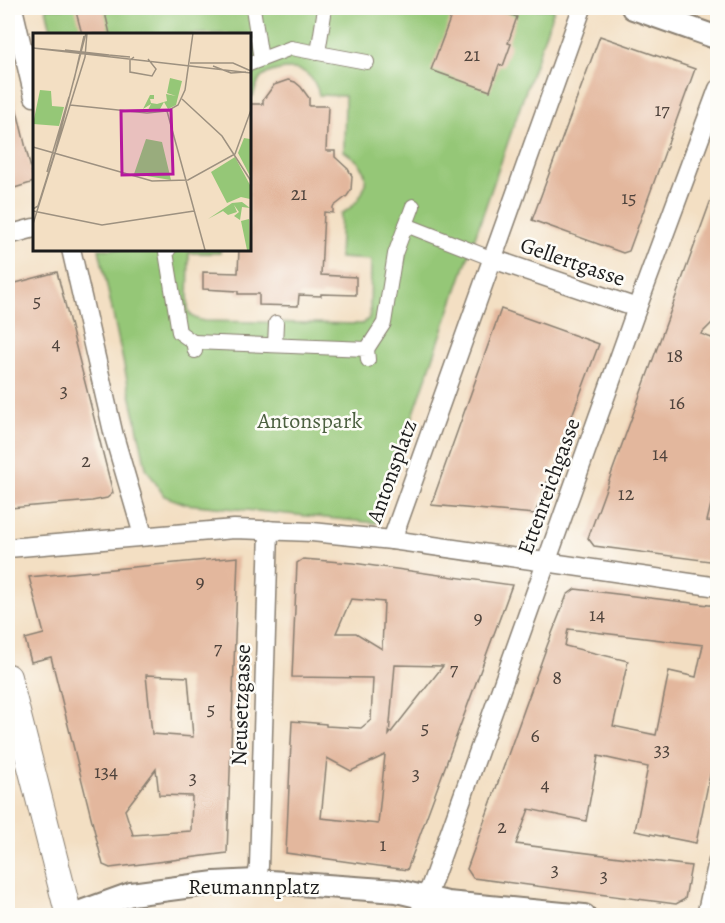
<svg xmlns="http://www.w3.org/2000/svg" width="725" height="923" viewBox="0 0 725 923" font-family="Alegreya,serif">
  <style>
    .green { fill: #95c777; stroke: #58724a; stroke-width: 1.5 }
    .building { fill: #e3b79d; fill-rule: evenodd }
    .lines { fill: none; stroke-linecap: round; stroke-linejoin: round }
    .pedestrian-casing { stroke: #887e70; stroke-width: 16 }
    .minor-casing { stroke: #887e70; stroke-width: 21 }
    .tertiary-casing { stroke: #887e70; stroke-width: 26 }
    .secondary-casing { stroke: #887e70; stroke-width: 28 }
    .pedestrian { stroke: #fff; stroke-width: 14 }
    .minor { stroke: #fff; stroke-width: 18 }
    .tertiary { stroke: #fff; stroke-width: 22 }
    .secondary { stroke: #fff; stroke-width: 26 }
    .labels { text-anchor: middle; stroke-width: 5; stroke-linejoin: round; paint-order: stroke }
    .number-label { font-size: 20px; fill: #4e433c }
    .street-label { font-size: 22px; fill: #1c1c1c; stroke: #fdfcf7 }
    .park-label { font-size: 22px; fill: #4c6040; stroke: #fdfcf7 }
    .inset-road { fill: none; stroke: #9d9180; stroke-width: 1.5 }
    .view { fill: #b5179e; fill-opacity: 0.15; stroke: #b5179e; stroke-width: 3 }
    .inset-edge { fill: none; stroke: #1c1c1c; stroke-width: 3 }
  </style>
  <rect width="100%" height="100%" fill="#fdfcf7"/>
  <filter id="ink" filterUnits="userSpaceOnUse"><feTurbulence type="fractalNoise" baseFrequency=".0167" numOctaves="2"/><feDisplacementMap in="SourceGraphic" scale="12" xChannelSelector="R" yChannelSelector="G"/><feConvolveMatrix kernelMatrix="1 2 1 2 8 2 1 2 1" color-interpolation-filters="sRGB"/></filter>
  <filter id="wash" filterUnits="userSpaceOnUse"><feTurbulence type="fractalNoise" baseFrequency=".008" numOctaves="4" result="noise"/><feDisplacementMap in="SourceGraphic" scale="24" xChannelSelector="R" yChannelSelector="G"/><feGaussianBlur stdDeviation="1.35" result="paint"/><feColorMatrix in="noise" values="0 0 0 0 0 0 0 0 0 0 0 0 0 0 0 0 0 1.4 0 .05"/><feComposite in="paint" operator="in"/></filter>
  <g filter="url(#wash)">
    <rect width="100%" height="100%" fill="#f3dfc3"/>
    <path class="green" d="M 46,8 L 554,9 L 376,523 L 186,504 L 164,496 L 146,468 L 99,249 L 220,249 L 220,253 L 189,253 L 188,308 C 190,317 195,319 204,321 L 362,324 L 369,318 L 370,311 L 371,260 L 339,258 L 341,214 C 358,205 375,182 359,163 C 355,158 349,155 344,151 L 345,96 L 319,95 C 318,88 313,79 307,74 C 297,65 271,69 261,78 C 257,83 255,90 253,96 L 249,95 L 249,34 L 52,34 Z"/>
    <g id="blocks">
      <g class="building">
        <polygon points="75,8 104,8 110,34 82,34"/>
        <polygon points="454,8 492,8 517,17 508,43 511,44 503,66 499,65 490,91 431,70"/>
        <polygon points="600,36 695,69 629,251 623,253 532,220"/>
        <polygon points="288,80 295,82 301,87 309,98 309,106 328,106 326,151 335,151 335,157 348,169 352,176 351,190 347,196 333,207 333,213 324,212 321,275 356,277 356,295 321,294 321,296 299,295 298,306 259,305 259,294 238,294 238,291 203,289 203,272 238,273 239,249 249,249 249,104 263,104 263,100 274,85"/>
        <polygon points="8,98 14,98 34,182 8,190"/>
        <polygon points="716,186 717,318 701,334 717,340 717,480 707,521 717,522 717,562 594,546 588,538"/>
        <polygon points="57,272 113,493 107,498 92,501 10,508 8,498 8,285"/>
        <polygon points="501,309 599,344 535,514 431,505"/>
        <path d="M 238,557 L 227,853 L 110,868 L 103,865 L 51,657 L 31,662 L 25,639 L 44,634 L 29,577 ZM 146,675 L 188,677 L 193,737 L 152,734 ZM 156,769 L 159,795 L 192,796 L 191,831 L 133,835 L 125,810 Z"/>
        <path d="M 303,559 L 353,563 L 512,585 L 407,870 L 286,853 L 292,721 L 326,724 L 326,726 L 361,728 L 371,720 L 373,678 L 292,677 L 297,563 ZM 351,599 L 384,602 L 382,649 L 356,633 L 336,633 ZM 395,665 L 443,666 L 389,735 ZM 385,755 L 378,824 L 321,818 L 327,758 L 351,771 Z"/>
        <path d="M 575,589 L 717,606 L 717,741 L 696,843 L 635,831 L 648,767 L 598,756 L 586,821 L 529,809 L 516,844 L 691,866 L 685,899 L 676,904 L 473,878 L 467,869 L 547,646 L 567,595 ZM 568,629 L 703,645 L 696,677 L 669,671 L 656,735 L 613,726 L 628,661 L 565,646 Z"/>
      </g>
    </g>
  </g>
  <g filter="url(#ink)">
    <use href="#blocks" fill-opacity="0" stroke="#887e70" stroke-width="1.5"/>
    <g class="lines">
      <defs>
        <g id="pedestrian">
          <polyline points="253,8 261,59"/>
          <polyline points="318,53 325,8"/>
          <polyline points="249,64 291,48 367,62"/>
          <polyline points="406,225 493,259"/>
          <polyline points="169,249 166,252 179,332 193,342"/>
          <polyline points="275,345 276,323"/>
          <polyline points="367,349 384,323 395,254 413,206"/>
          <polyline points="195,351 193,342 367,349 368,360"/>
        </g>
        <g id="minor">
          <polyline points="13,8 34,97"/>
          <polyline points="8,235 34,228"/>
          <polyline points="71,249 114,436 143,535"/>
          <polyline points="493,259 637,308"/>
          <polyline points="392,540 582,8"/>
          <polyline points="8,548 234,529 312,532 392,540 718,587"/>
          <polyline points="256,881 259,866 269,530"/>
          <polyline points="420,916 423,897 430,888 637,308 718,89"/>
          <polyline points="706,916 718,861"/>
        </g>
        <g id="tertiary">
          <polyline points="633,8 718,38"/>
          <polyline points="70,916 131,894 215,883 256,881 397,891 447,903 584,916"/>
        </g>
        <polyline id="secondary" points="8,677 69,916"/>
      </defs>
      <use href="#pedestrian" class="pedestrian-casing"/>
      <use href="#minor" class="minor-casing"/>
      <use href="#tertiary" class="tertiary-casing"/>
      <use href="#secondary" class="secondary-casing"/>
      <use href="#pedestrian" class="pedestrian"/>
      <use href="#minor" class="minor"/>
      <use href="#tertiary" class="tertiary"/>
      <use href="#secondary" class="secondary"/>
    </g>
  </g>
  <g class="labels">
    <g class="number-label">
      <text x="472" y="61">21</text>
      <text x="662" y="116">17</text>
      <text x="299" y="200">21</text>
      <text x="629" y="204">15</text>
      <text x="37" y="307">5</text>
      <text x="56" y="350">4</text>
      <text x="675" y="362">18</text>
      <text x="64" y="397">3</text>
      <text x="677" y="409">16</text>
      <text x="660" y="460">14</text>
      <text x="86" y="467">2</text>
      <text x="626" y="500">12</text>
      <text x="200" y="588">9</text>
      <text x="597" y="621">14</text>
      <text x="478" y="624">9</text>
      <text x="218" y="654">7</text>
      <text x="454" y="675">7</text>
      <text x="557" y="684">8</text>
      <text x="211" y="715">5</text>
      <text x="425" y="734">5</text>
      <text x="535" y="742">6</text>
      <text x="662" y="756">33</text>
      <text x="106" y="778">134</text>
      <text x="416" y="780">3</text>
      <text x="193" y="784">3</text>
      <text x="545" y="791">4</text>
      <text x="502" y="833">2</text>
      <text x="383" y="851">1</text>
      <text x="555" y="876">3</text>
      <text x="604" y="882">3</text>
    </g>
    <g class="street-label">
      <text transform="translate(573 261) rotate(19)" y="8">Gellertgasse</text>
      <text transform="translate(391 471) rotate(-70)" y="8">Antonsplatz</text>
      <text transform="translate(548 486) rotate(-70)" y="8">Ettenreichgasse</text>
      <text transform="translate(240 705) rotate(-88)" y="8">Neusetzgasse</text>
      <text x="254" y="894">Reumannplatz</text>
    </g>
    <g class="park-label">
      <text x="310" y="428">Antonspark</text>
    </g>
  </g>
  <g transform="translate(33 33)">
    <rect width="218" height="218" fill="#f3dfc3"/>
    <path d="M 137,45 L 149,48 L 143,72 L 135,76 L 131,69 L 127,76 L 131,77 L 124,78 L 115,77 L 118,71 L 110,76 L 117,62 L 121,62 L 121,66 L 117,66 L 118,70 L 124,71 L 134,68 L 133,61 L 143,63 L 134,60 ZM 7,57 L 18,58 L 19,73 L 31,74 L 26,93 L 0,91 ZM 211,105 L 217,106 L 217,143 L 205,120 ZM 113,106 L 129,109 L 138,147 L 101,141 ZM 202,124 L 217,152 L 217,166 L 208,164 L 194,170 L 178,139 ZM 209,169 L 217,175 L 209,174 L 207,187 L 201,183 L 206,179 L 201,172 L 204,179 L 195,182 L 190,178 L 175,186 L 199,170 ZM 216,186 L 217,217 L 214,217 L 208,188 Z" fill="#95c777"/>
    <path class="inset-road" d="M 160,0 L 152,57 L 145,72 L 134,78 L 172,217M 0,15 L 97,24M 0,15 L 218,40M 32,17 L 76,22M 101,24 L 97,27 L 97,39 L 119,43 L 123,36 L 115,26M 157,30 L 200,30 L 218,38M 180,33 L 198,40 L 213,39M 41,47 L 51,3M 149,66 L 189,103 L 218,148M 37,72 L 114,80 L 134,78M 0,114 L 119,148 L 155,147 L 202,121 L 218,77M 14,139 L 36,64M 0,176 L 5,173 L 22,119 L 53,0M 0,178 L 69,192 L 161,178M 0,191 L 52,24 L 54,0"/>
    <path class="view" d="M 138,77 L 140,141 L 89,142 L 88,78 Z"/>
    <rect width="218" height="218" class="inset-edge"/>
  </g>
  <rect width="725" height="923" fill="none" stroke="#fdfcf7" stroke-width="30"/>
</svg>
